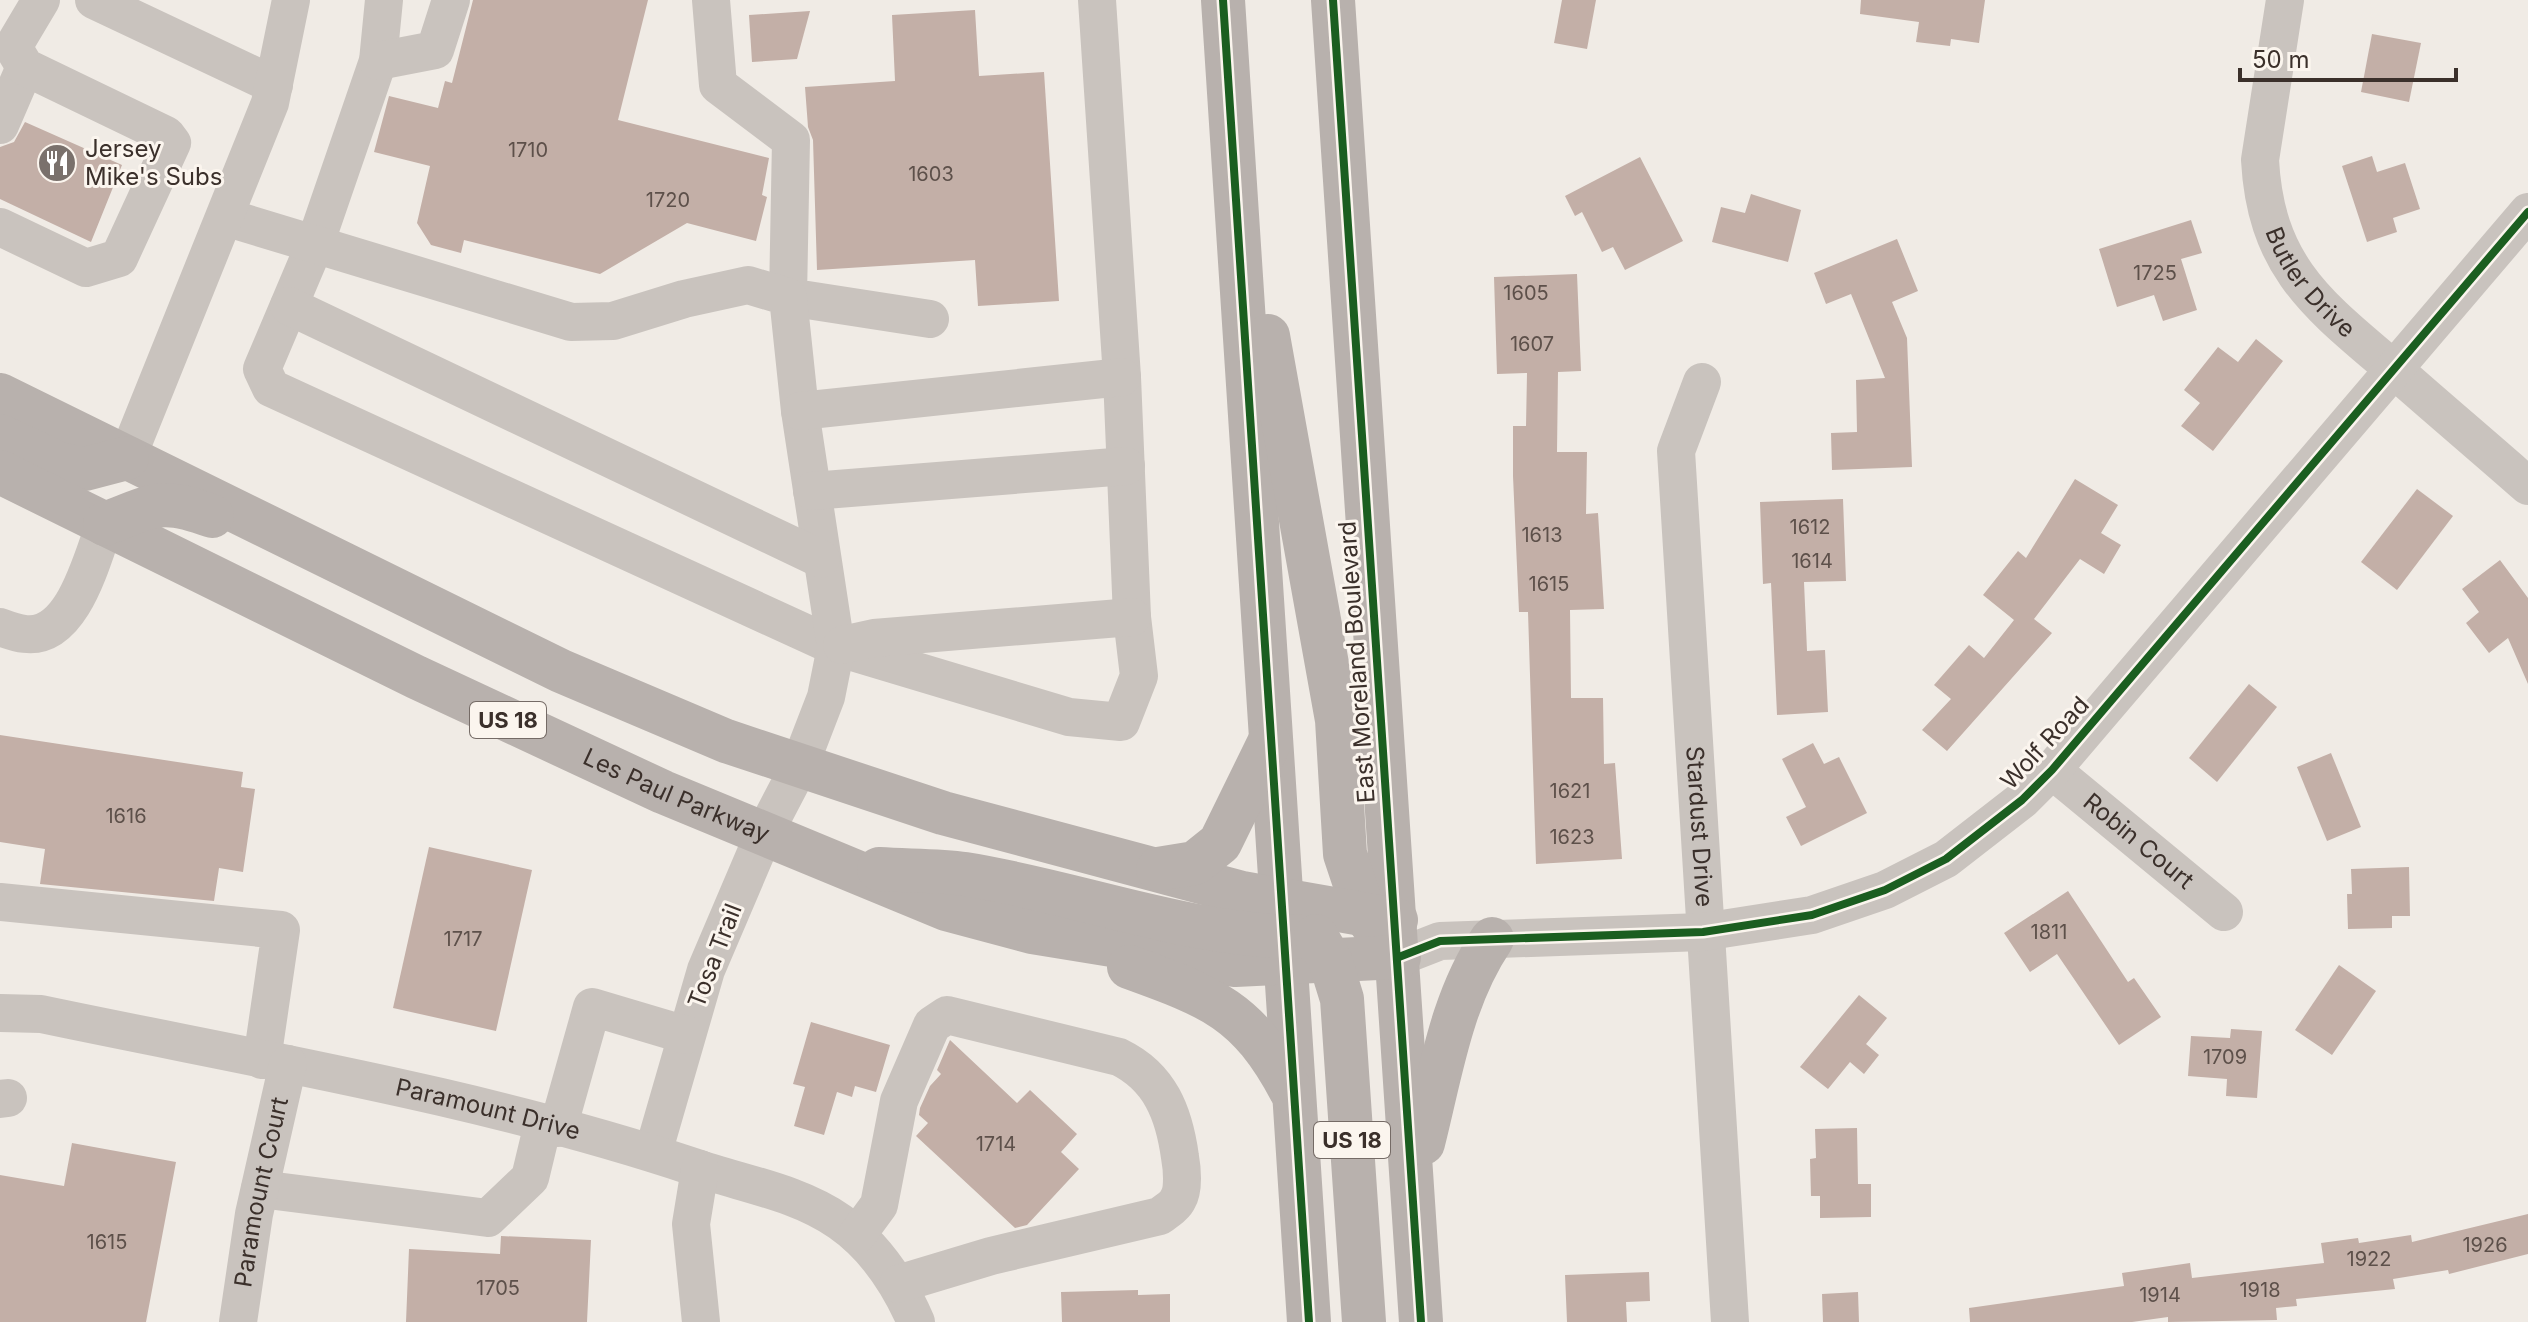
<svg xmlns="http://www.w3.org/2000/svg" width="2528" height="1322" viewBox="0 0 2528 1322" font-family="Inter,sans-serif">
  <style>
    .building { fill: #c3afa7 }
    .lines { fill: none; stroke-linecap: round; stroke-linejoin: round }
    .minor { stroke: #c9c3be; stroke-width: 38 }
    .major { stroke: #b8b1ad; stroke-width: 44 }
    .cycleway-casing { stroke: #fbf5ee; stroke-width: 13 }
    .cycleway { stroke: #1b5e20; stroke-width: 8 }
    .labels { text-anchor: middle; stroke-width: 6; stroke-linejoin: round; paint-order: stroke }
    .number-label { font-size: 20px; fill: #5d504a }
    .shield { fill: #fbf5ee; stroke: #756b66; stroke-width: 2 }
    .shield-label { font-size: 22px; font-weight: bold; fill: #3b302b }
    .poi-label { font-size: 24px; fill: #3b302b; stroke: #fbf5ee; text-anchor: start }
    .street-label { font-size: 24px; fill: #3b302b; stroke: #fbf5ee }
  </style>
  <rect width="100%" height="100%" fill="#f0ebe5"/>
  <g class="building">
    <polygon points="473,0 648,0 618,120 769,158 762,195 767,197 756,241 687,223 600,274 464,240 461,253 431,245 417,223 430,166 374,152 389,96 438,108 445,81 452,83"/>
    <polygon points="1562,0 1596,0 1587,49 1554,43"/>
    <polygon points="1861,0 1985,0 1979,43 1951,39 1950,46 1916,42 1919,22 1860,14"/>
    <polygon points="975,10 979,76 1044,72 1059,301 978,306 975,260 817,270 813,140 808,127 805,87 895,81 892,15"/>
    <polygon points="810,11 797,59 752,62 749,15"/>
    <polygon points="2372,34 2421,43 2409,102 2361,92"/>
    <polygon points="25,122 122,165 91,242 0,199 0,147 14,142"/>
    <polygon points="2372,156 2377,172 2405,163 2420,209 2393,218 2397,232 2367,242 2342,166"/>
    <polygon points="1640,157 1683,241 1625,270 1613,247 1602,252 1582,212 1575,216 1565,196"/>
    <polygon points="1751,194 1801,210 1788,262 1712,242 1721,207 1745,213"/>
    <polygon points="2191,220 2202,253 2181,259 2197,310 2163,321 2154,295 2117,307 2099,249"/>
    <polygon points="1897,239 1918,291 1892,302 1907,338 1912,467 1832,470 1831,433 1857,432 1856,380 1885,378 1851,294 1826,304 1814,273"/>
    <polygon points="1577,274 1581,371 1558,372 1557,452 1587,452 1586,514 1598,513 1604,609 1570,610 1571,698 1603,698 1604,764 1615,763 1622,859 1536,864 1528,612 1519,612 1513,476 1513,426 1526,426 1527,373 1497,374 1494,277"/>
    <polygon points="2256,339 2283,361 2213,451 2181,426 2200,403 2184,390 2218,347 2238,362"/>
    <polygon points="2075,479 2118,505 2101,533 2121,545 2104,574 2080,559 2034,619 2052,633 1947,751 1922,730 1951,699 1934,685 1969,645 1984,658 2014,620 1983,595 2018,551 2026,558"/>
    <polygon points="2417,489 2453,516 2397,590 2361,562"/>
    <polygon points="1843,499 1846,581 1804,582 1807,651 1825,650 1828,712 1777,715 1771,583 1763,584 1760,502"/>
    <polygon points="2500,560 2528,598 2528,684 2508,638 2489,653 2466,623 2479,612 2462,589"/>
    <polygon points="2249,684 2277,707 2217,782 2189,758"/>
    <polygon points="0,735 243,772 241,787 255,789 243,872 219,868 214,901 40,884 45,849 0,842"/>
    <polygon points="1813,743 1824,764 1839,757 1867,813 1801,846 1786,817 1806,807 1782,759"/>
    <polygon points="2331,753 2361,827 2327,841 2297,767"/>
    <polygon points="429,847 532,870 496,1031 393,1008"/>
    <polygon points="2409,867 2410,916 2392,916 2392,928 2348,929 2347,894 2352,894 2351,869"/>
    <polygon points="2068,891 2128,982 2134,978 2161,1017 2119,1045 2057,954 2030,972 2004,933"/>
    <polygon points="2339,965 2376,991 2332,1055 2295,1030"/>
    <polygon points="1859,995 1887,1018 1866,1044 1879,1055 1864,1074 1850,1062 1828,1089 1800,1067"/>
    <polygon points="811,1022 890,1045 876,1092 855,1086 852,1097 837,1092 824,1135 794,1126 805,1087 793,1084"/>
    <polygon points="2231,1029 2262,1031 2257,1098 2226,1096 2227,1079 2188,1076 2191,1036 2230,1038"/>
    <polygon points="950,1040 1017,1103 1030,1090 1077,1134 1061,1152 1079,1169 1027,1225 1015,1228 916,1136 928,1123 919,1115 920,1108 930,1086 941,1074 937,1070"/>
    <polygon points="1857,1128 1858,1184 1871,1184 1871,1217 1820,1218 1820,1196 1811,1196 1810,1159 1816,1158 1815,1129"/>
    <polygon points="72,1143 176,1162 146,1322 0,1322 0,1175 64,1186"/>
    <polygon points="2528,1214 2528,1254 2449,1274 2448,1270 2393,1279 2395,1289 2296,1299 2297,1306 2276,1308 2277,1320 2168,1322 2168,1317 2132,1322 1970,1322 1969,1308 2124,1286 2122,1273 2190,1263 2192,1278 2324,1263 2321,1243 2358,1238 2359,1243 2411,1235 2412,1242"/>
    <polygon points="501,1236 591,1240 587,1322 406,1322 409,1249 500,1254"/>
    <polygon points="1649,1272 1650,1301 1626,1302 1627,1322 1567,1322 1565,1275"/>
    <polygon points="1138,1290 1138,1295 1170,1294 1170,1322 1062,1322 1061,1292"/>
    <polygon points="1858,1292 1859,1322 1823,1322 1822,1294"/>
  </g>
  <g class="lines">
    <g class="minor">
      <polyline points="94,0 274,85"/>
      <polyline points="384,0 378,61 315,244 262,369 271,388 836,647 1069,717 1121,722 1139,676 1132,617 1122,377 1097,0"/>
      <polyline points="711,0 718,85 791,140 788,297 930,319"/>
      <path id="s1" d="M 2285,0 L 2260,160 C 2266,270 2321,307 2398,373 C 2441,411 2485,448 2528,486"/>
      <polyline points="378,61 435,50 451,0"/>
      <polyline points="0,125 25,67"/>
      <polyline points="225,217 571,322 613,321 684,299 748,285 788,297 800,411 836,647 826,697 799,767 764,834 706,970 653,1153"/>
      <polyline points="0,227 86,268 119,258 172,143 166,135 25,67 13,47 41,0"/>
      <polyline points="289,306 821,559"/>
      <path id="s2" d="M 1702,382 L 1676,451 L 1730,1322"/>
      <polyline points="800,411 1122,377"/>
      <polyline points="127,458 270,103 291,0"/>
      <polyline points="812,491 1126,466"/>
      <path d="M 0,627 C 8,630 17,633 25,634 C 73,640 92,558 105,524"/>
      <polyline points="842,645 874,638 1132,617"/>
      <path id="s3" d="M 2052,770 L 2224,912"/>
      <polyline points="0,902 281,930 262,1060"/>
      <polyline points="1399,957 1440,941 1703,932 1812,915 1885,890 1946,859 2022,800 2052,770 2528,212"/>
      <path id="s4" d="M 0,1013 L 41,1014 C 260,1060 481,1096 694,1167 C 743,1184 797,1192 840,1222 C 876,1247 899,1283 916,1322"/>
      <polyline points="0,1099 8,1098"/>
      <polyline points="558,1128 592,1007 686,1035"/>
      <polyline points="700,1169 691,1224 701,1322"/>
      <polyline points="260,1189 488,1218 530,1178 543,1124"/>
      <path d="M 857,1235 L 879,1205 L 899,1101 L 932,1025 L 947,1015 L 1119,1057 C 1160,1077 1174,1113 1180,1157 C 1182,1168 1184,1189 1178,1199 C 1175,1206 1165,1212 1160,1216 L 991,1256 L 898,1284"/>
      <path id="s5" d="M 238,1322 L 254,1214 L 288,1064"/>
    </g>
    <g class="major">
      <polyline points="1223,0 1309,1322"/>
      <polyline points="1333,0 1421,1322"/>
      <polyline points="1268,336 1337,720 1345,854 1365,914 1378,933"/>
      <polyline points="0,395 561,671 726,741 943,813 1242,893 1396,920"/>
      <polyline points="0,436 59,464 85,469 127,458"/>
      <path id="s6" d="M 0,472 L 416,677 L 663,792 L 946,909 L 1032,932 L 1235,965 L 1399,957"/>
      <path d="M 105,524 C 154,505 161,497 212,516"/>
      <path d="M 879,869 C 907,871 937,870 965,874 C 1079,892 1191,938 1308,937"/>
      <polyline points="1158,869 1195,863 1220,843 1269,743"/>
      <polyline points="1316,936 1330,960 1342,999 1364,1322"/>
      <path d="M 1129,967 C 1212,997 1248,1010 1291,1091"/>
      <path d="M 1423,1143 C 1441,1072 1451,1000 1492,939"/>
    </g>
    <defs>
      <g id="cycleway">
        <polyline points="1223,0 1309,1322"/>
        <polyline points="1333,0 1421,1322"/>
        <polyline points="1399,957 1440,941 1703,932 1812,915 1885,890 1946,859 2022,800 2052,770 2528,212"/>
      </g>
    </defs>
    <use href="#cycleway" class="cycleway-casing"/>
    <use href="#cycleway" class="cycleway"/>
  </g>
  <defs>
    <symbol id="restaurant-disc" viewBox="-11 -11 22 22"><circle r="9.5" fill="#7a716c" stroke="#fbf5ee"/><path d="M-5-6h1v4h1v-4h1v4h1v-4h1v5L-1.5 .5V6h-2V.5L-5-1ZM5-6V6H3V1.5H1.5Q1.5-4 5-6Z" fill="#fff"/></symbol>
  </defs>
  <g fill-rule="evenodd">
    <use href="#restaurant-disc" x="35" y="141" width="44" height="44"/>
  </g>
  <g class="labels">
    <g class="number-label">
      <text x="528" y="157">1710</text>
      <text x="931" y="181">1603</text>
      <text x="668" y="207">1720</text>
      <text x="2155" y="280">1725</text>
      <text x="1526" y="300">1605</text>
      <text x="1532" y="351">1607</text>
      <text x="1810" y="534">1612</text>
      <text x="1542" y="542">1613</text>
      <text x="1812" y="568">1614</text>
      <text x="1549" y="591">1615</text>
      <text x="1570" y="798">1621</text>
      <text x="126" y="823">1616</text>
      <text x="1572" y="844">1623</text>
      <text x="2049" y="939">1811</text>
      <text x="463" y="946">1717</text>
      <text x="2225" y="1064">1709</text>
      <text x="996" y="1151">1714</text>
      <text x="107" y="1249">1615</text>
      <text x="2485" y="1252">1926</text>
      <text x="2369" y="1266">1922</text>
      <text x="498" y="1295">1705</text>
      <text x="2260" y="1297">1918</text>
      <text x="2160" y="1302">1914</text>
    </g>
    <g class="shield">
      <rect x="470" y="702" width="76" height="36" rx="6"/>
      <rect x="1314" y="1122" width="76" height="36" rx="6"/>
    </g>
    <g class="shield-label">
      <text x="508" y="728">US 18</text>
      <text x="1352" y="1148">US 18</text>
    </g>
    <g class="poi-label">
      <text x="85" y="157">Jersey<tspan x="85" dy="28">Mike's Subs</tspan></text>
    </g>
    <g class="street-label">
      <text dy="8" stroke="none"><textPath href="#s1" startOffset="298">Butler Drive</textPath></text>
      <text transform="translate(1357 662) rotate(-94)" y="8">East Moreland Boulevard</text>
      <text transform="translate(2045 743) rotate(-47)" y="8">Wolf Road</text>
      <text dy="8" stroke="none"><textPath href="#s6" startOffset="750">Les Paul Parkway</textPath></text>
      <text dy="8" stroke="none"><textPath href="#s2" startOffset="450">Stardust Drive</textPath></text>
      <text dy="8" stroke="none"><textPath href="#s3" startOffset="112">Robin Court</textPath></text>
      <text transform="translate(715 956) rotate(-69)" y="8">Tosa Trail</text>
      <text dy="8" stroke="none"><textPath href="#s4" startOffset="498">Paramount Drive</textPath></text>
      <text dy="8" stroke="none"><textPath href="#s5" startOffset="132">Paramount Court</textPath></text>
    </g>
  </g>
  <path d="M2240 68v12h216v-12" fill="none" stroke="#3b302b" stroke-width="4"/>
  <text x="2252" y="68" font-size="24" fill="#3b302b" stroke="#fbf5ee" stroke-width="6" paint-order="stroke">50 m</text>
</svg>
